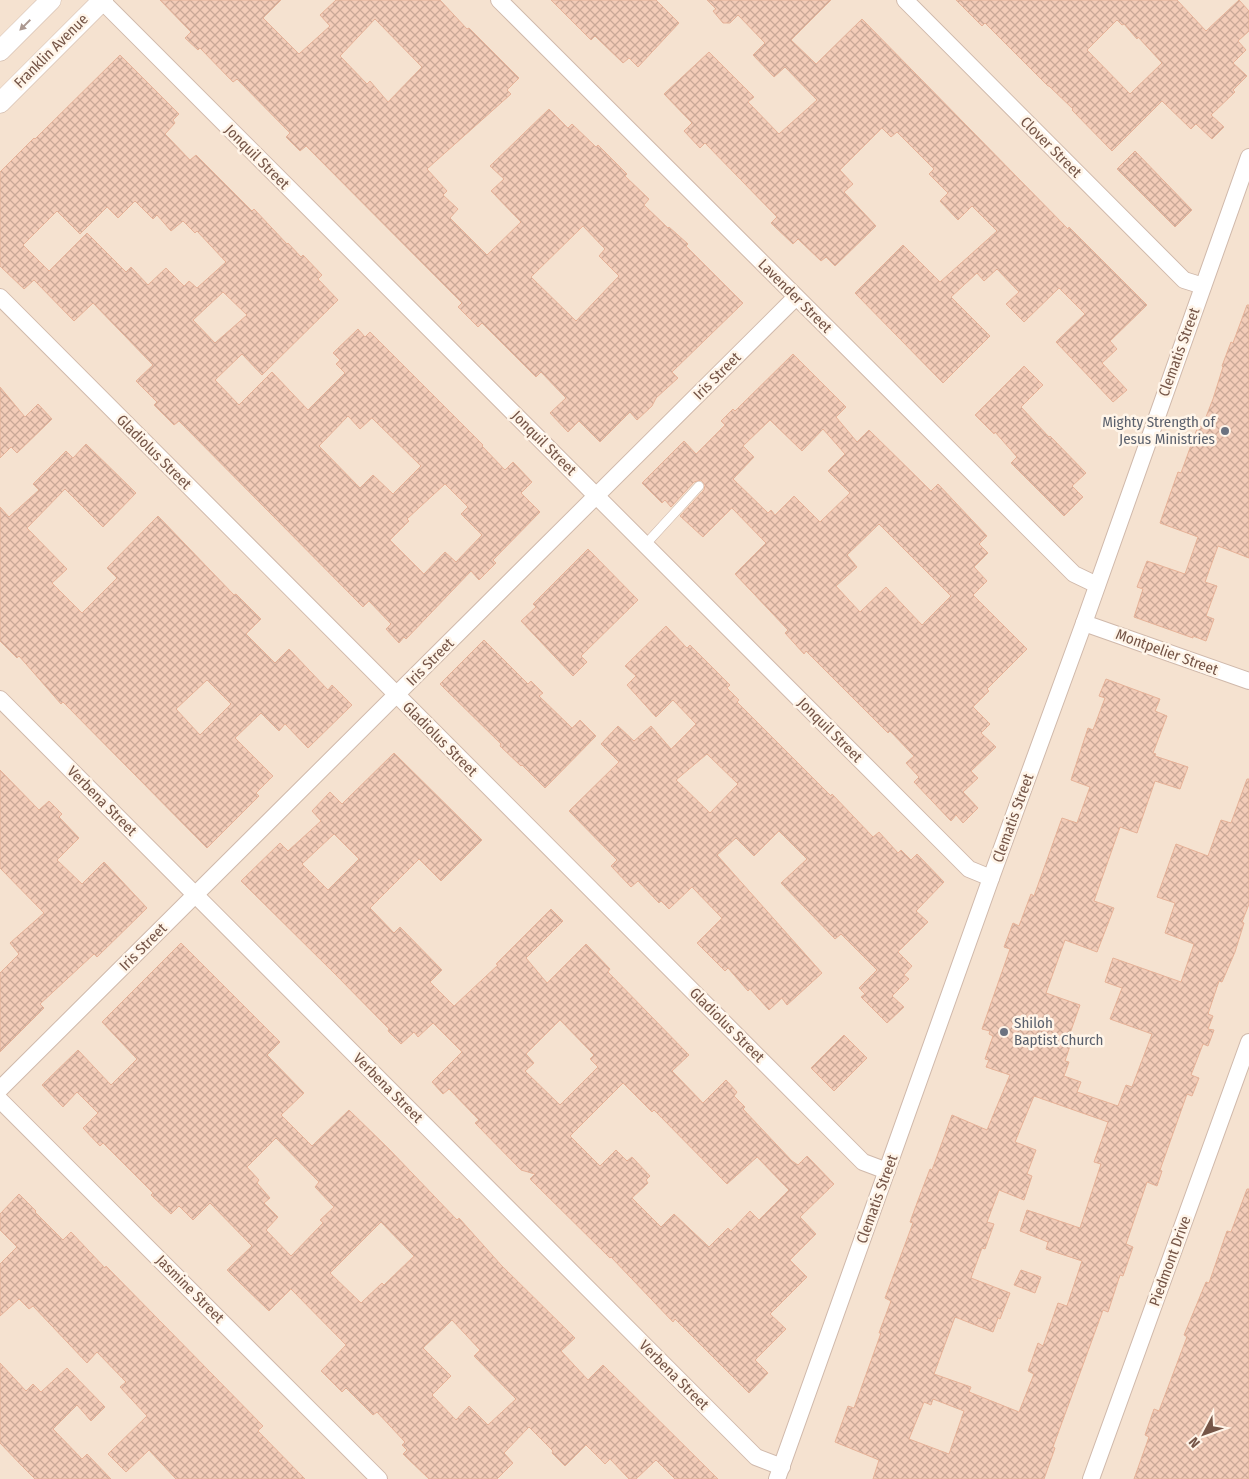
<svg xmlns="http://www.w3.org/2000/svg" width="1249" height="1479" viewBox="0 0 1249 1479" font-family="'Fira Sans Condensed',sans-serif">
  <style>
    .residential { fill: #f5e2d0 }
    .building { fill: url(#building-cross-hatch); stroke: #e6b298; fill-rule: evenodd }
    .lines { fill: none; stroke-linecap: round; stroke-linejoin: round }
    .service-casing { stroke: #d0b9ab; stroke-width: 10 }
    .minor-casing { stroke: #d0b9ab; stroke-width: 18 }
    .tertiary-casing { stroke: #d0b9ab; stroke-width: 21 }
    .service { stroke: #fff; stroke-width: 9 }
    .minor { stroke: #fff; stroke-width: 16 }
    .tertiary { stroke: #fff; stroke-width: 20 }
    .oneway { fill: #ac9991 }
    .worship-dot { fill: #6b7280; stroke: #fff5e9; stroke-width: 2 }
    .labels { text-anchor: middle; stroke-width: 5; stroke-linejoin: round; paint-order: stroke }
    .street-label { font-size: 15px; fill: #755547; stroke: #fff5e9 }
    .worship-label { font-size: 15px; fill: #5b616d; stroke: #fff5e9; text-anchor: end }
  </style>
  <defs>
    <pattern id="building-cross-hatch" width="8" height="8" patternUnits="userSpaceOnUse" patternTransform="scale(1.25)"><rect width="8" height="8" fill="#f3ccb8"/><path d="M0 0l8 8M0 8l8-8" fill="none" stroke="#c9a897"/></pattern>
  </defs>
  <rect width="100%" height="100%" fill="#fdf1e2"/>
  <rect class="residential" x="0" y="0" width="1249" height="1479"/>
  <g class="building">
    <path d="M 160,0 L 281,0 L 263,18 L 299,54 L 330,26 L 320,15 L 336,0 L 440,0 L 467,29 L 469,28 L 519,78 L 507,90 L 511,94 L 427,169 L 447,191 L 443,195 L 458,209 L 450,218 L 487,255 L 521,222 L 491,191 L 504,179 L 490,166 L 549,109 L 568,128 L 572,124 L 596,147 L 598,145 L 627,174 L 625,176 L 649,199 L 644,205 L 668,228 L 669,227 L 688,244 L 686,246 L 743,303 L 672,372 L 678,378 L 656,398 L 652,406 L 637,420 L 630,412 L 600,442 L 579,421 L 568,432 L 550,413 L 566,398 L 541,372 L 536,377 L 482,323 L 478,327 L 458,307 L 462,303 L 306,146 L 300,151 L 286,137 L 290,133 L 237,79 L 233,82 L 200,48 L 198,50 L 185,38 L 191,32 ZM 375,19 L 422,67 L 388,102 L 370,81 L 367,84 L 340,56 ZM 583,226 L 605,249 L 599,256 L 619,276 L 576,321 L 531,277 Z"/>
    <polygon points="551,0 656,0 679,23 638,67 629,58 623,63 595,36 591,40"/>
    <polygon points="707,0 831,0 791,40 816,64 862,19 1068,229 1069,227 1147,305 1110,341 1117,349 1102,363 1127,390 1113,402 1056,342 1085,314 1059,288 1024,322 1006,304 1019,292 997,269 984,281 977,273 951,297 990,336 943,383 855,293 903,245 940,282 997,231 972,206 958,220 940,201 948,193 929,174 934,169 897,132 891,137 882,128 840,170 853,184 844,192 876,226 835,266 826,257 821,261 798,239 793,244 771,223 777,217 705,143 700,148 684,131 692,123 664,94 709,52 754,97 748,102 779,134 817,100 785,67 774,77 753,55 765,43 738,15 730,23 723,23 713,11 716,9"/>
    <path d="M 956,0 L 1177,0 L 1206,31 L 1239,0 L 1249,11 L 1249,31 L 1238,41 L 1246,50 L 1233,63 L 1247,76 L 1233,90 L 1235,92 L 1211,115 L 1224,127 L 1212,139 L 1196,124 L 1191,129 L 1162,101 L 1112,151 L 1072,110 L 1073,109 L 1049,86 L 1048,86 L 985,23 L 982,26 ZM 1117,20 L 1122,25 L 1124,24 L 1137,39 L 1138,37 L 1162,63 L 1130,94 L 1087,50 Z"/>
    <path d="M 120,55 L 179,114 L 173,120 L 175,123 L 165,134 L 190,160 L 196,155 L 252,211 L 254,209 L 287,244 L 288,243 L 301,257 L 303,255 L 322,275 L 318,279 L 338,300 L 262,375 L 242,354 L 215,380 L 239,405 L 272,372 L 308,410 L 345,373 L 336,364 L 340,360 L 333,353 L 358,329 L 365,337 L 370,332 L 483,445 L 482,446 L 505,470 L 513,462 L 532,482 L 521,493 L 540,512 L 493,560 L 496,563 L 479,580 L 471,571 L 406,639 L 404,637 L 399,643 L 386,629 L 391,624 L 369,601 L 363,607 L 179,421 L 174,425 L 154,405 L 157,402 L 136,381 L 153,365 L 93,303 L 74,321 L 34,280 L 24,289 L 0,266 L 0,172 L 34,138 L 35,139 ZM 135,201 L 153,219 L 157,215 L 171,231 L 183,221 L 195,233 L 197,231 L 226,262 L 197,288 L 189,281 L 184,286 L 166,268 L 148,285 L 131,267 L 126,272 L 87,233 L 49,271 L 23,245 L 57,211 L 80,234 L 107,207 L 118,218 ZM 223,292 L 247,315 L 215,343 L 193,320 ZM 348,416 L 360,429 L 372,418 L 421,466 L 393,494 L 373,475 L 360,488 L 319,446 ZM 445,484 L 468,507 L 461,514 L 482,535 L 456,562 L 445,552 L 424,574 L 390,540 L 409,521 L 407,519 Z"/>
    <polygon points="1135,151 1192,210 1175,227 1117,169"/>
    <polygon points="1247,305 1249,305 1249,558 1218,546 1205,582 1217,586 1206,616 1214,619 1206,641 1193,636 1193,638 1134,617 1143,589 1137,587 1147,561 1185,574 1198,537 1160,523 1178,472 1181,473 1198,426 1202,427 1213,399 1223,367 1222,366 1231,342 1233,343"/>
    <path d="M 793,354 L 846,407 L 836,417 L 857,442 L 869,430 L 931,491 L 938,484 L 987,536 L 979,544 L 988,553 L 974,567 L 987,581 L 973,595 L 1027,649 L 987,689 L 989,691 L 973,707 L 990,724 L 981,733 L 996,747 L 971,771 L 978,778 L 963,792 L 978,808 L 963,823 L 956,815 L 951,821 L 914,782 L 919,777 L 906,763 L 914,756 L 890,731 L 888,733 L 806,651 L 804,654 L 785,633 L 788,630 L 735,574 L 766,543 L 732,508 L 703,537 L 680,516 L 704,490 L 705,485 L 701,480 L 694,482 L 671,507 L 665,500 L 662,503 L 642,483 L 684,441 L 696,454 L 725,425 L 721,421 L 733,409 L 735,411 ZM 770,420 L 802,451 L 823,429 L 845,454 L 828,471 L 850,493 L 820,522 L 794,496 L 775,515 L 771,510 L 768,513 L 733,479 L 754,457 L 743,446 ZM 879,524 L 951,596 L 922,625 L 886,587 L 860,612 L 836,586 L 857,567 L 847,555 Z"/>
    <polygon points="1024,366 1043,385 1021,407 1049,437 1050,436 1086,473 1072,486 1083,497 1064,516 1011,463 1017,457 995,432 994,434 975,415"/>
    <polygon points="0,387 25,417 38,404 52,419 17,453 11,447 0,458"/>
    <path d="M 86,444 L 136,493 L 103,527 L 65,489 L 27,528 L 67,569 L 52,583 L 82,613 L 117,578 L 107,568 L 158,516 L 234,595 L 236,594 L 261,619 L 246,634 L 275,663 L 289,649 L 328,690 L 332,685 L 352,705 L 308,748 L 285,724 L 279,731 L 261,713 L 235,738 L 273,776 L 256,793 L 259,796 L 207,848 L 63,702 L 61,704 L 19,656 L 17,658 L 0,641 L 0,507 L 9,517 L 39,490 L 33,484 L 66,451 L 73,458 ZM 207,680 L 231,704 L 200,735 L 176,709 Z"/>
    <polygon points="588,549 638,600 581,656 587,662 573,676 521,621 536,607 533,604"/>
    <path d="M 666,626 L 687,648 L 690,645 L 730,685 L 727,688 L 739,700 L 737,702 L 831,796 L 832,794 L 873,837 L 879,832 L 898,853 L 901,850 L 911,860 L 917,854 L 944,882 L 916,911 L 928,922 L 898,952 L 912,966 L 904,975 L 909,979 L 892,996 L 904,1007 L 887,1023 L 861,997 L 865,994 L 859,988 L 877,970 L 841,934 L 835,939 L 781,883 L 807,859 L 779,831 L 754,856 L 736,838 L 717,855 L 822,973 L 787,1005 L 782,998 L 769,1010 L 750,989 L 748,991 L 728,968 L 725,971 L 697,943 L 722,918 L 692,887 L 669,909 L 661,901 L 659,903 L 638,881 L 631,887 L 611,866 L 617,860 L 569,811 L 619,762 L 601,744 L 618,726 L 634,741 L 651,726 L 671,749 L 696,724 L 673,700 L 656,717 L 627,685 L 636,676 L 625,666 ZM 707,754 L 738,784 L 710,813 L 676,780 Z"/>
    <polygon points="484,640 528,684 531,681 543,693 539,696 572,728 580,720 596,736 545,788 522,765 521,766 500,746 501,744 440,684"/>
    <path d="M 1106,679 L 1160,699 L 1155,711 L 1167,716 L 1153,753 L 1156,754 L 1155,756 L 1188,767 L 1180,789 L 1155,781 L 1137,833 L 1120,827 L 1094,901 L 1114,908 L 1097,952 L 1065,940 L 1046,993 L 1080,1005 L 1068,1039 L 1072,1040 L 1065,1061 L 1069,1062 L 1064,1076 L 1081,1082 L 1077,1092 L 1118,1106 L 1126,1085 L 1132,1087 L 1152,1034 L 1110,1019 L 1122,988 L 1105,982 L 1113,958 L 1181,982 L 1194,944 L 1165,933 L 1175,903 L 1157,897 L 1176,844 L 1208,856 L 1221,820 L 1231,823 L 1247,779 L 1249,779 L 1249,904 L 1242,922 L 1244,923 L 1235,952 L 1222,982 L 1219,981 L 1208,1014 L 1213,1016 L 1208,1029 L 1214,1030 L 1208,1046 L 1203,1044 L 1191,1075 L 1199,1078 L 1192,1096 L 1187,1094 L 1160,1170 L 1162,1171 L 1157,1186 L 1147,1182 L 1126,1244 L 1133,1247 L 1123,1276 L 1120,1275 L 1108,1312 L 1103,1310 L 1053,1447 L 1055,1448 L 1044,1479 L 873,1479 L 879,1460 L 835,1442 L 848,1406 L 854,1408 L 881,1333 L 879,1333 L 891,1301 L 885,1298 L 913,1223 L 910,1222 L 917,1203 L 930,1169 L 932,1170 L 952,1115 L 987,1130 L 1010,1075 L 986,1067 L 989,1060 L 985,1059 L 993,1036 L 989,1034 L 990,1031 L 982,1029 L 1010,949 L 1004,947 L 1013,923 L 1019,926 L 1031,894 L 1034,896 L 1062,818 L 1077,823 L 1090,787 L 1071,780 L 1088,728 L 1093,730 L 1105,698 L 1099,696 ZM 1034,1096 L 1108,1122 L 1094,1162 L 1101,1164 L 1080,1228 L 1027,1210 L 1020,1231 L 1048,1242 L 1046,1249 L 1082,1261 L 1067,1306 L 1058,1303 L 1043,1346 L 1038,1343 L 1028,1371 L 1034,1374 L 1019,1412 L 969,1392 L 971,1387 L 934,1374 L 955,1317 L 993,1332 L 998,1318 L 1000,1319 L 1010,1293 L 971,1278 L 982,1248 L 985,1249 L 994,1224 L 987,1222 L 999,1190 L 1024,1200 L 1032,1176 L 1027,1174 L 1036,1150 L 1015,1142 ZM 933,1399 L 964,1411 L 949,1454 L 909,1439 L 924,1402 L 931,1405 Z"/>
    <path d="M 394,753 L 482,840 L 441,881 L 419,859 L 370,908 L 394,933 L 400,927 L 442,970 L 430,982 L 454,1006 L 498,965 L 496,964 L 551,909 L 563,921 L 526,958 L 547,983 L 586,944 L 610,969 L 608,972 L 689,1055 L 672,1071 L 703,1103 L 726,1080 L 737,1092 L 734,1096 L 745,1107 L 743,1109 L 792,1161 L 798,1165 L 807,1156 L 834,1184 L 800,1217 L 816,1234 L 790,1260 L 807,1277 L 770,1314 L 786,1329 L 755,1360 L 768,1373 L 749,1393 L 675,1319 L 673,1322 L 611,1257 L 610,1258 L 530,1179 L 535,1174 L 521,1170 L 475,1123 L 479,1120 L 449,1089 L 443,1094 L 432,1082 L 462,1052 L 433,1023 L 418,1037 L 414,1032 L 401,1044 L 388,1031 L 389,1029 L 335,974 L 241,881 L 280,843 L 288,851 L 321,821 L 312,811 L 330,792 L 342,804 ZM 334,834 L 359,859 L 328,890 L 302,864 ZM 560,1020 L 594,1055 L 590,1059 L 598,1067 L 560,1105 L 525,1071 L 534,1063 L 526,1054 ZM 623,1083 L 652,1112 L 654,1110 L 727,1184 L 757,1157 L 789,1190 L 759,1220 L 750,1211 L 731,1231 L 728,1228 L 709,1247 L 674,1214 L 661,1227 L 632,1198 L 648,1183 L 646,1180 L 650,1176 L 632,1157 L 627,1161 L 616,1150 L 600,1166 L 570,1136 Z"/>
    <polygon points="0,770 39,810 49,801 62,814 59,817 79,838 57,860 82,884 104,862 147,908 97,957 94,954 40,1004 44,1008 0,1052 0,973 19,954 10,943 44,913 0,868"/>
    <path d="M 181,943 L 280,1042 L 267,1055 L 304,1093 L 281,1115 L 312,1146 L 349,1110 L 389,1149 L 457,1220 L 459,1218 L 501,1265 L 575,1338 L 561,1351 L 588,1380 L 603,1365 L 718,1479 L 675,1479 L 656,1460 L 636,1479 L 629,1479 L 610,1459 L 605,1464 L 586,1445 L 565,1466 L 552,1453 L 553,1451 L 529,1427 L 504,1453 L 513,1463 L 497,1479 L 429,1479 L 403,1454 L 407,1450 L 402,1445 L 405,1442 L 377,1412 L 373,1415 L 346,1388 L 342,1392 L 321,1371 L 346,1345 L 291,1289 L 269,1311 L 239,1282 L 227,1270 L 252,1246 L 210,1203 L 193,1220 L 179,1206 L 171,1214 L 151,1195 L 153,1193 L 103,1143 L 100,1146 L 83,1128 L 98,1113 L 77,1092 L 63,1107 L 42,1085 L 78,1050 L 111,1085 L 137,1059 L 102,1022 ZM 276,1138 L 319,1182 L 315,1187 L 334,1207 L 320,1220 L 323,1223 L 291,1256 L 266,1230 L 278,1217 L 264,1203 L 270,1198 L 257,1183 L 259,1180 L 247,1167 ZM 381,1222 L 414,1256 L 384,1285 L 382,1283 L 361,1303 L 330,1273 ZM 452,1320 L 480,1350 L 474,1356 L 516,1399 L 488,1425 L 469,1406 L 456,1420 L 432,1395 L 451,1376 L 423,1348 Z"/>
    <polygon points="844,1035 867,1058 834,1091 811,1068"/>
    <polygon points="1247,1189 1249,1189 1249,1479 1134,1479 1149,1437 1145,1435 1154,1409 1159,1411 1187,1337 1184,1335 1206,1282 1209,1283 1227,1231 1231,1232"/>
    <polygon points="19,1194 36,1211 35,1212 63,1240 71,1232 105,1268 106,1266 263,1426 258,1431 305,1479 176,1479 149,1450 126,1472 108,1454 147,1416 120,1387 126,1382 97,1352 87,1363 33,1306 29,1309 19,1299 0,1316 0,1264 17,1247 0,1230 0,1214"/>
    <polygon points="1021,1270 1041,1277 1035,1293 1014,1285"/>
    <polygon points="0,1363 26,1391 33,1384 41,1392 67,1368 105,1407 91,1421 77,1405 53,1429 82,1459 87,1454 111,1479 35,1479 23,1467 0,1443"/>
  </g>
  <g class="lines">
    <defs>
      <polyline id="service" points="645,545 699,486"/>
      <g id="minor">
        <polyline points="101,0 969,869 991,878"/>
        <polyline points="499,0 1074,574 1097,585"/>
        <polyline points="905,0 1184,280 1203,286"/>
        <polyline points="0,297 863,1162 887,1171"/>
        <polyline points="1084,623 1249,681"/>
        <polyline points="0,699 756,1457 782,1467"/>
        <polyline points="0,1089 796,297"/>
        <polyline points="0,1100 379,1479"/>
        <polyline points="777,1479 991,878 1084,623 1249,157"/>
        <polyline points="1091,1479 1249,1042"/>
      </g>
      <g id="tertiary">
        <polyline points="0,51 51,0"/>
        <polyline points="0,103 103,0"/>
      </g>
    </defs>
    <use href="#service" class="service-casing"/>
    <use href="#minor" class="minor-casing"/>
    <use href="#tertiary" class="tertiary-casing"/>
    <use href="#service" class="service"/>
    <use href="#minor" class="minor"/>
    <use href="#tertiary" class="tertiary"/>
  </g>
  <defs><path id="oneway-solid" d="M-6-.8H1V-3.2L6.5 0L1 3.2V.8H-6Z" transform="scale(1.25)"/></defs>
  <use class="oneway" href="#oneway-solid" transform="translate(25 25) rotate(135)"/>
  <g class="worship-dot">
    <circle cx="1225" cy="431" r="5"/>
    <circle cx="1004" cy="1032" r="5"/>
  </g>
  <g class="labels">
    <g class="street-label">
      <text transform="translate(51 51) rotate(-45)" y="5">Franklin Avenue</text>
      <text transform="translate(1051 147) rotate(45)" y="5">Clover Street</text>
      <text transform="translate(257 157) rotate(45)" y="5">Jonquil Street</text>
      <text transform="translate(795 296) rotate(45)" y="5">Lavender Street</text>
      <text transform="translate(1179 352) rotate(-70)" y="5">Clematis Street</text>
      <text transform="translate(717 376) rotate(-45)" y="5">Iris Street</text>
      <text transform="translate(544 443) rotate(45)" y="5">Jonquil Street</text>
      <text transform="translate(154 452) rotate(45)" y="5">Gladiolus Street</text>
      <text transform="translate(1167 652) rotate(20)" y="5">Montpelier Street</text>
      <text transform="translate(430 662) rotate(-45)" y="5">Iris Street</text>
      <text transform="translate(830 730) rotate(45)" y="5">Jonquil Street</text>
      <text transform="translate(440 739) rotate(45)" y="5">Gladiolus Street</text>
      <text transform="translate(102 801) rotate(45)" y="5">Verbena Street</text>
      <text transform="translate(1013 818) rotate(-70)" y="5">Clematis Street</text>
      <text transform="translate(143 947) rotate(-45)" y="5">Iris Street</text>
      <text transform="translate(727 1025) rotate(45)" y="5">Gladiolus Street</text>
      <text transform="translate(388 1088) rotate(45)" y="5">Verbena Street</text>
      <text transform="translate(877 1199) rotate(-70)" y="5">Clematis Street</text>
      <text transform="translate(1170 1261) rotate(-70)" y="5">Piedmont Drive</text>
      <text transform="translate(190 1289) rotate(45)" y="5">Jasmine Street</text>
      <text transform="translate(674 1375) rotate(45)" y="5">Verbena Street</text>
    </g>
    <g class="worship-label">
      <text x="1215" y="427">Mighty Strength of<tspan x="1215" dy="17">Jesus Ministries</tspan></text>
      <text x="1014" y="1028" text-anchor="start">Shiloh<tspan x="1014" dy="17">Baptist Church</tspan></text>
    </g>
  </g>
  <g transform="translate(1204 1434) rotate(229)" stroke="#fff5e9" stroke-width="4" paint-order="stroke">
  <path d="M0-4L9 19L0 12L-9 19Z" fill="#755547"/>
  <text y="-8" font-size="14" font-weight="bold" text-anchor="middle" fill="#755547">N</text>
  </g>
</svg>
